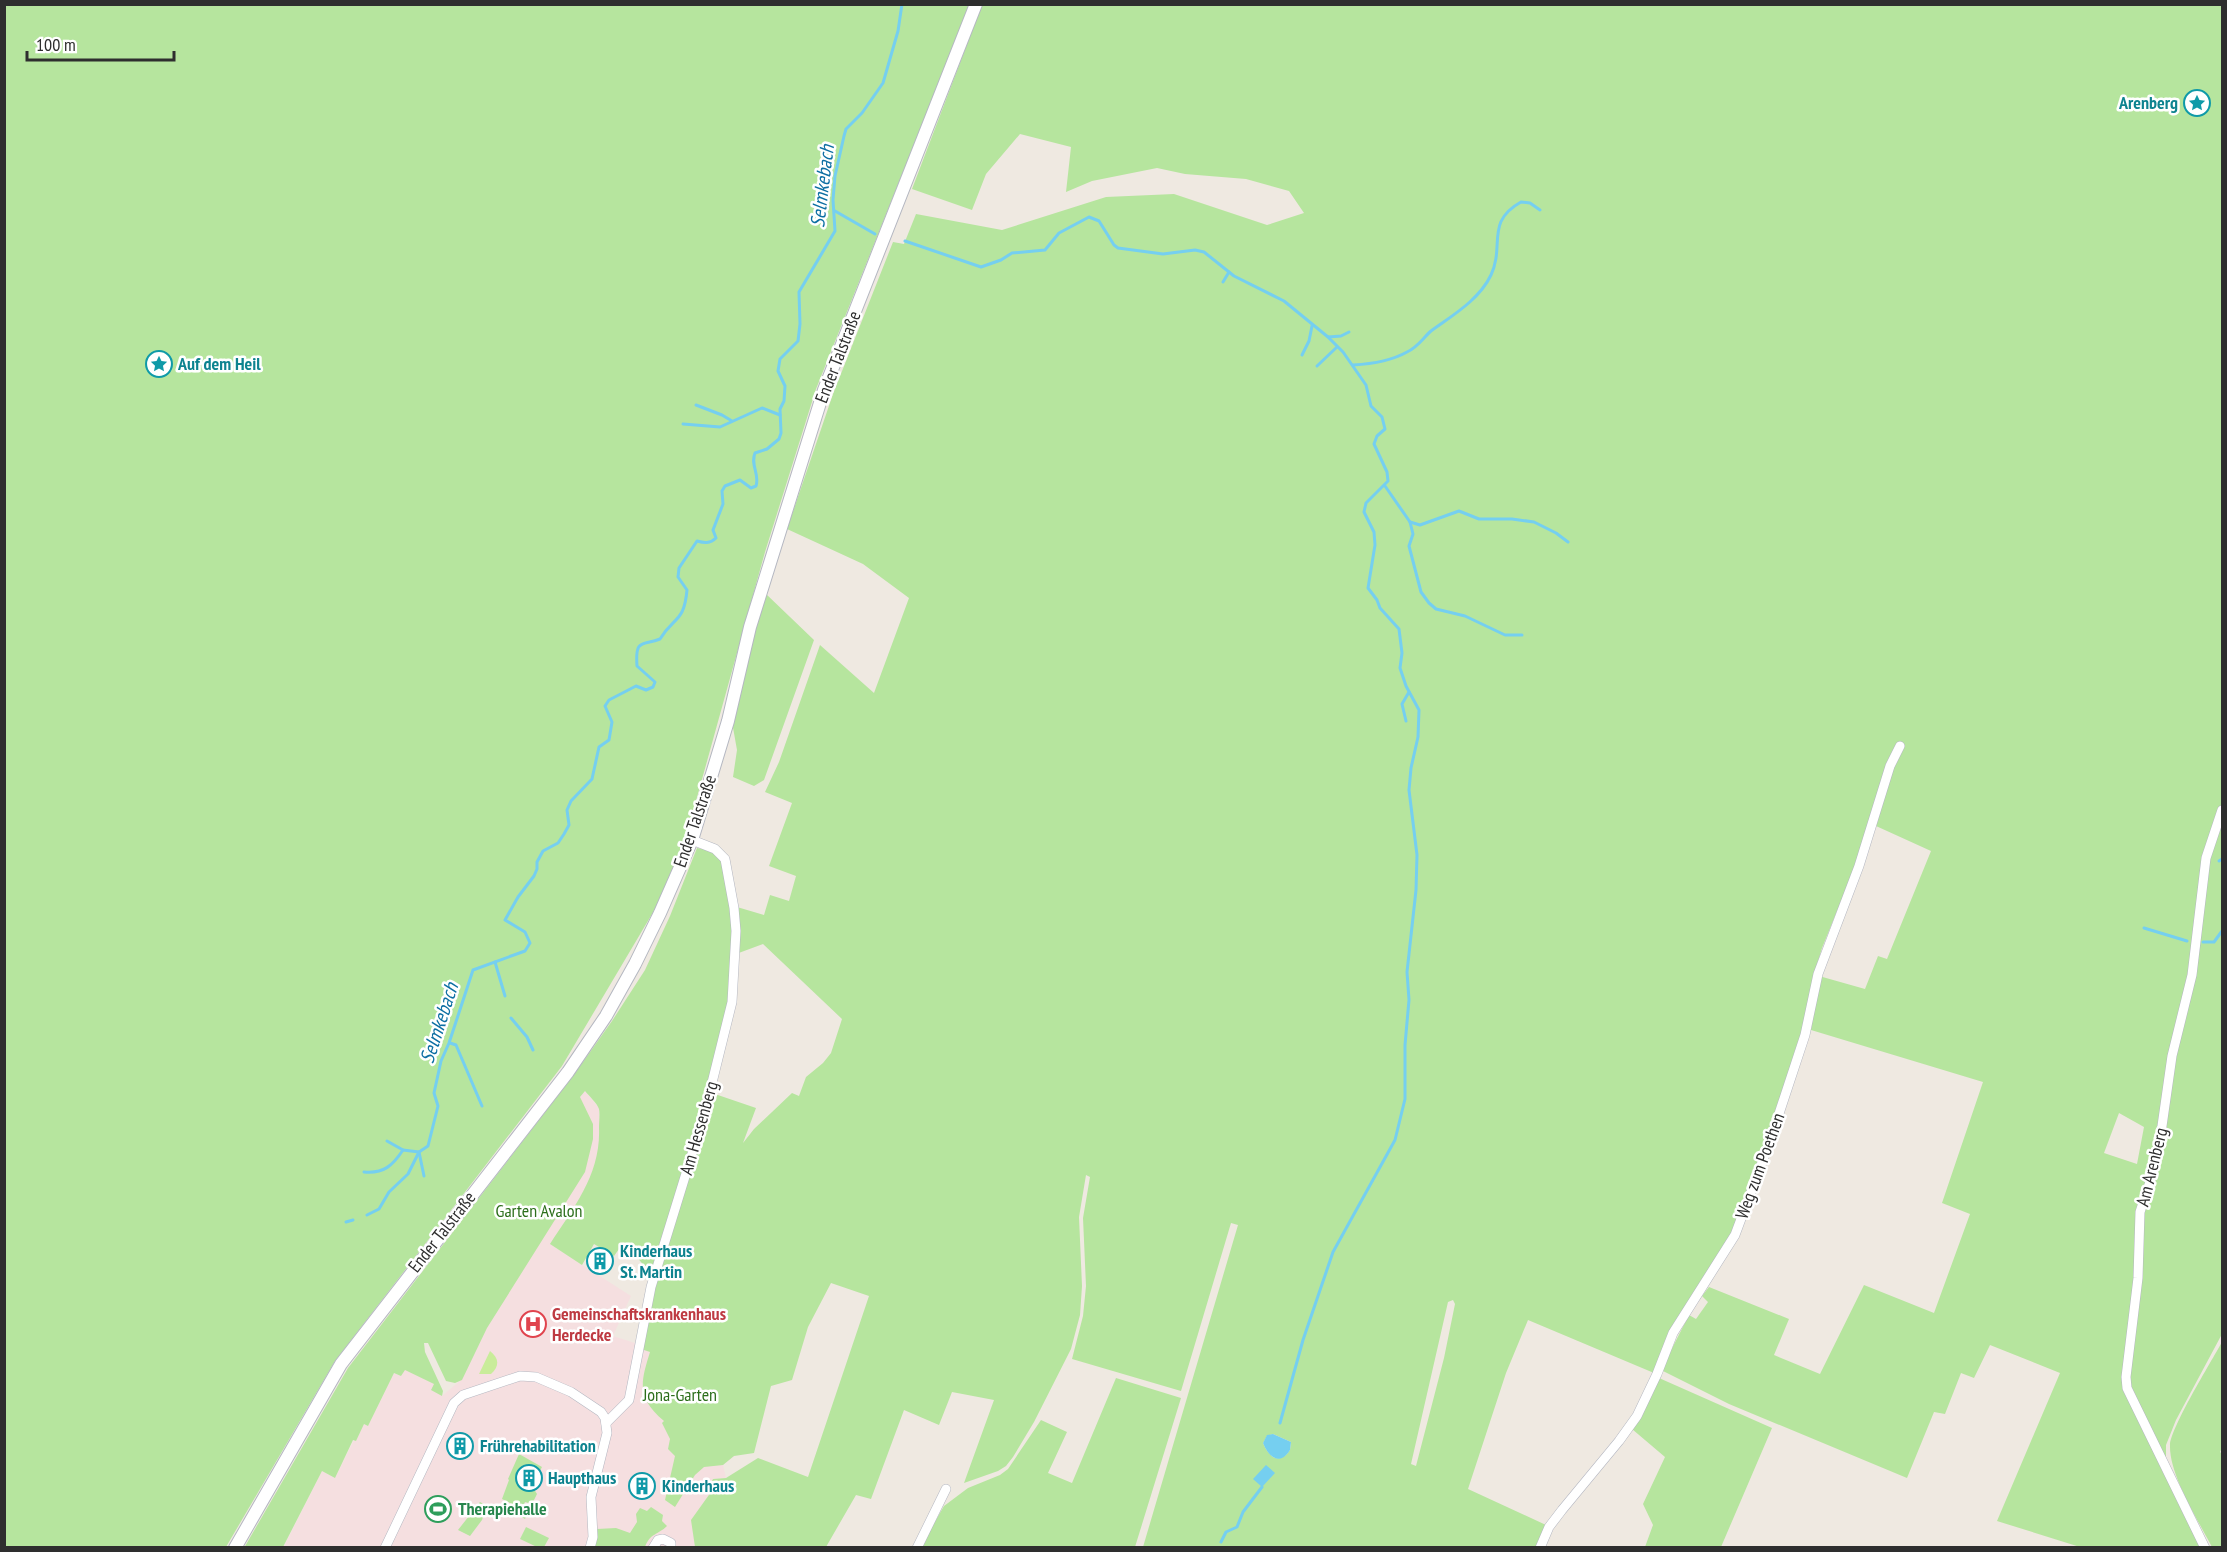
<svg xmlns="http://www.w3.org/2000/svg" width="2227" height="1552" viewBox="0 0 2227 1552" font-family="'PT Sans Narrow',sans-serif">
  <style>
    .medical { fill: #f5dfe0 }
    .green { fill: #b6e59e; fill-rule: evenodd }
    .pitch { fill: #c9ec9a }
    .water { fill: #75cff0 }
    .lines { fill: none; stroke-linecap: round; stroke-linejoin: round }
    .stream { stroke: #75cff0; stroke-width: 3 }
    .street-casing { stroke: #b4b7c1; stroke-width: 10 }
    .secondary-casing { stroke: #b4b7c1; stroke-width: 14 }
    .street { stroke: #fff; stroke-width: 9 }
    .secondary { stroke: #fff; stroke-width: 12 }
    .labels { text-anchor: middle; stroke-width: 5; stroke-linejoin: round; paint-order: stroke }
    .culture-label { font-size: 18px; font-weight: bold; fill: #0d838f; stroke: #fff; text-anchor: start }
    .street-label { font-size: 18px; fill: #2e2e2e; stroke: #fff }
    .park-label { font-size: 18px; fill: #2c6e1b; stroke: #fff }
    .health-label { font-size: 18px; font-weight: bold; fill: #be3a42; stroke: #fff; text-anchor: start }
    .leisure-label { font-size: 18px; font-weight: bold; fill: #27864d; stroke: #fff; text-anchor: start }
    .water-label { font-size: 20px; font-style: italic; fill: #0d6fa3; stroke: #fff }
  </style>
  <rect width="100%" height="100%" fill="#efe9e1"/>
  <polygon class="medical" points="585,1091 599,1108 600,1139 598,1156 592,1176 556,1248 631,1296 613,1336 635,1343 650,1352 734,1456 723,1465 726,1478 713,1479 716,1484 694,1540 695,1547 283,1548 322,1471 335,1478 354,1440 356,1441 364,1424 368,1426 394,1373 401,1376 405,1369 434,1384 442,1396 462,1379 580,1097"/>
  <g class="green">
    <polygon points="5,5 970,5 816,389 765,552 686,837 655,909 562,1066 335,1361 226,1547 5,1548"/>
    <path d="M 982,5 L 2222,5 L 2222,1334 L 2176,1420 L 2166,1445 L 2166,1460 L 2130,1386 L 2129,1377 L 2141,1278 L 2142,1213 L 2154,1180 L 2165,1135 L 2157,1131 L 2148,1178 L 2138,1211 L 2137,1277 L 2124,1377 L 2125,1387 L 2201,1547 L 2080,1547 L 1997,1521 L 2060,1373 L 1990,1345 L 1974,1378 L 1961,1373 L 1945,1414 L 1934,1412 L 1907,1478 L 1729,1404 L 1661,1370 L 1689,1315 L 1696,1319 L 1708,1302 L 1702,1296 L 1709,1287 L 1789,1319 L 1774,1355 L 1820,1374 L 1864,1285 L 1934,1313 L 1970,1214 L 1942,1203 L 1983,1082 L 1811,1030 L 1819,976 L 1865,989 L 1878,956 L 1887,959 L 1931,851 L 1876,826 L 1896,761 L 1903,748 L 1897,744 L 1890,757 L 1856,864 L 1822,948 L 1814,975 L 1799,1046 L 1733,1234 L 1701,1288 L 1672,1332 L 1654,1373 L 1528,1320 L 1506,1373 L 1468,1489 L 1546,1525 L 1537,1547 L 1143,1547 L 1238,1225 L 1231,1223 L 1181,1391 L 1072,1359 L 1083,1316 L 1086,1286 L 1083,1218 L 1090,1177 L 1086,1175 L 1079,1217 L 1082,1286 L 1080,1315 L 1071,1349 L 1034,1422 L 1013,1457 L 1006,1466 L 998,1471 L 964,1483 L 994,1400 L 952,1392 L 939,1425 L 904,1410 L 871,1499 L 856,1495 L 826,1547 L 695,1547 L 691,1520 L 716,1485 L 712,1481 L 713,1479 L 726,1478 L 758,1458 L 808,1477 L 869,1296 L 831,1283 L 808,1327 L 792,1380 L 771,1386 L 754,1453 L 734,1456 L 723,1465 L 704,1467 L 695,1475 L 675,1507 L 665,1500 L 675,1456 L 668,1449 L 670,1439 L 662,1423 L 664,1421 C 637,1398 640,1384 650,1352 L 641,1349 L 653,1285 L 712,1093 L 756,1108 L 743,1143 L 754,1129 L 792,1093 L 799,1096 L 806,1077 L 823,1063 L 831,1053 L 842,1019 L 763,944 L 736,954 L 737,907 L 764,915 L 770,895 L 789,901 L 796,876 L 769,866 L 792,803 L 765,792 L 779,762 L 820,645 L 874,693 L 909,598 L 863,564 L 787,529 L 833,394 L 893,242 L 904,244 L 916,214 L 1002,230 L 1106,197 L 1174,194 L 1267,225 L 1304,213 L 1289,191 L 1246,179 L 1185,174 L 1157,168 L 1092,181 L 1066,192 L 1071,147 L 1020,134 L 986,174 L 972,210 L 912,189 ZM 2119,1113 L 2144,1127 L 2137,1164 L 2104,1153 ZM 1453,1300 L 1455,1304 L 1444,1358 L 1416,1466 L 1411,1464 L 1448,1302 ZM 1273,1434 L 1291,1442 L 1290,1450 C 1280,1465 1269,1458 1263,1443 L 1267,1436 Z"/>
    <polygon points="765,593 814,640 764,780 754,786 733,777 737,750 732,722 753,627"/>
    <path d="M 697,848 L 714,851 L 724,862 L 734,930 L 729,1004 L 702,1114 L 652,1275 L 624,1242 L 614,1256 L 594,1244 L 582,1265 L 550,1244 C 574,1207 601,1174 599,1128 C 599,1122 600,1114 599,1109 C 597,1103 589,1096 585,1091 L 580,1097 L 593,1124 L 593,1139 L 585,1172 L 487,1328 L 462,1380 L 455,1383 L 446,1381 L 428,1343 L 424,1343 L 425,1352 L 443,1391 L 442,1396 L 431,1390 L 434,1384 L 405,1370 L 401,1376 L 394,1373 L 368,1426 L 364,1424 L 356,1441 L 353,1440 L 335,1478 L 322,1471 L 283,1547 L 244,1548 L 348,1368 L 573,1076 L 612,1021 L 645,970 L 670,916 Z"/>
    <path d="M 2222,1342 L 2222,1448 L 2220,1452 L 2222,1454 L 2222,1547 L 2212,1547 C 2198,1520 2169,1475 2170,1445 C 2171,1427 2211,1362 2222,1342 Z"/>
    <polygon points="1116,1378 1181,1398 1135,1547 920,1548 944,1506 968,1488 1000,1475 1008,1469 1041,1420 1067,1432 1048,1473 1072,1483"/>
    <polygon points="1659,1378 1772,1428 1721,1547 1645,1547 1653,1525 1643,1504 1665,1457 1632,1429"/>
    <polygon points="519,1454 542,1467 532,1486 537,1494 532,1504 525,1502 524,1505 530,1509 525,1519 509,1510 512,1504 502,1499 509,1480 508,1479"/>
    <polygon points="480,1502 487,1506 482,1520 470,1536 458,1530"/>
    <path d="M 651,1507 L 663,1515 L 662,1521 L 667,1526 C 658,1535 650,1533 645,1547 L 595,1548 L 597,1529 L 616,1528 L 630,1533 L 637,1522 L 636,1514 L 640,1508 L 647,1511 Z"/>
    <polygon points="526,1527 549,1538 544,1547 537,1547 520,1539"/>
  </g>
  <path class="pitch" d="M 490,1351 C 499,1358 500,1366 491,1374 L 479,1374 Z"/>
  <g class="water">
    <path d="M 1273,1434 L 1291,1442 L 1290,1450 C 1280,1466 1269,1458 1263,1443 L 1267,1435 Z"/>
    <polygon points="1266,1465 1275,1473 1262,1487 1253,1479"/>
  </g>
  <g class="lines">
    <g class="stream">
      <polyline points="835,211 875,234"/>
      <polyline points="905,241 981,267 1001,260 1012,253 1045,250 1059,233 1089,217 1099,221 1114,245 1118,248 1163,254 1195,250 1204,252 1234,276 1284,301 1328,337 1343,352 1366,385 1371,406 1382,417 1385,429 1377,436 1374,444 1387,472 1388,481 1366,503 1364,512 1374,532 1375,545 1368,588 1377,600 1380,608 1399,629 1402,653 1400,668 1406,686 1419,710 1418,737 1411,768 1409,790 1417,855 1416,890 1407,972 1409,1000 1405,1045 1405,1099 1395,1140 1333,1252 1303,1340 1280,1423"/>
      <polyline points="1223,282 1229,272"/>
      <polyline points="1328,337 1341,336 1349,332"/>
      <polyline points="1302,355 1309,341 1312,326"/>
      <path d="M 1353,365 C 1372,364 1391,361 1407,352 C 1418,347 1423,338 1431,331 C 1453,315 1479,300 1491,275 C 1505,245 1485,222 1521,202 L 1530,203 L 1540,210"/>
      <polyline points="1317,366 1337,347"/>
      <polyline points="696,405 722,415 732,421"/>
      <polyline points="683,424 720,427 762,408 780,415"/>
      <polyline points="1385,486 1410,522 1420,525 1459,511 1479,519 1512,519 1534,522 1556,533 1568,542"/>
      <polyline points="1410,522 1413,534 1409,546 1421,592 1429,603 1436,609 1465,616 1505,635 1522,635"/>
      <polyline points="1406,721 1402,704 1409,692"/>
      <polyline points="2219,861 2222,859"/>
      <polyline points="2144,928 2187,941"/>
      <polyline points="2203,942 2214,942 2222,931"/>
      <polyline points="495,962 505,996"/>
      <polyline points="511,1018 527,1037 533,1050"/>
      <polyline points="450,1043 456,1045 482,1106"/>
      <polyline points="387,1141 403,1150"/>
      <path d="M 364,1172 C 384,1174 393,1165 403,1150 L 419,1152 L 424,1176"/>
      <path d="M 367,1215 L 379,1209 L 389,1192 L 408,1174 L 419,1152 L 428,1146 L 438,1106 L 434,1093 L 441,1061 L 449,1043 L 473,970 L 525,951 L 530,943 L 525,932 L 505,920 L 518,897 L 534,876 L 537,869 L 537,862 L 543,851 L 558,843 L 564,834 L 569,825 L 567,810 L 571,801 L 592,779 L 599,747 L 609,740 L 612,722 L 605,706 L 609,700 L 636,686 L 646,690 L 653,687 L 655,682 L 637,666 C 635,638 642,646 660,639 C 674,616 684,623 687,590 L 678,577 L 679,568 L 697,541 C 704,543 710,544 716,538 L 713,530 L 723,504 L 722,491 L 725,486 L 740,480 L 751,488 L 756,486 C 760,474 750,465 755,453 L 767,449 L 779,439 L 781,433 L 780,409 L 784,401 L 785,386 L 778,371 L 780,359 L 798,341 L 800,324 L 799,292 L 835,231 L 833,200 L 835,176 L 844,136 L 846,129 L 862,113 L 883,83 L 898,31 L 902,4"/>
      <polyline points="346,1222 353,1220"/>
      <polyline points="1221,1542 1226,1532 1237,1527 1243,1512 1262,1487"/>
    </g>
    <defs>
      <g id="street">
        <polyline points="606,1423 629,1400 651,1287 704,1115 732,1002 736,931 734,908 725,859 715,849 692,840"/>
        <polyline points="385,1548 454,1403 463,1395 520,1376 536,1377 571,1392 601,1412 605,1418 607,1433 591,1497 593,1537 590,1548"/>
        <polyline points="653,1548 658,1540 663,1539 671,1543 671,1548"/>
        <polyline points="917,1548 946,1489"/>
        <polyline points="1540,1548 1549,1527 1562,1510 1619,1441 1637,1416 1657,1374 1673,1333 1735,1235 1770,1141 1805,1035 1818,974 1859,866 1890,766 1900,746"/>
        <polyline points="2205,1548 2127,1388 2126,1377 2138,1278 2140,1212 2151,1179 2161,1133 2172,1056 2192,975 2206,858 2222,810"/>
      </g>
      <polyline id="secondary" points="235,1548 341,1364 568,1072 606,1016 635,964 660,913 692,840 728,721 750,627 824,390 976,4"/>
    </defs>
    <use href="#street" class="street-casing"/>
    <use href="#secondary" class="secondary-casing"/>
    <use href="#street" class="street"/>
    <use href="#secondary" class="secondary"/>
  </g>
  <defs>
    <symbol id="sight-ring" viewBox="-11 -11 22 22"><circle r="9.5" fill="#fff" stroke="#0f9aa8" stroke-width="1.5"/><path d="M0-6L1.8-2.2L6-1.7L2.9 1.2L3.7 5.4L0 3.3L-3.7 5.4L-2.9 1.2L-6-1.7L-1.8-2.2Z" fill="#0f9aa8"/></symbol>
    <symbol id="building-ring" viewBox="-11 -11 22 22"><circle r="9.5" fill="#fff" stroke="#0f9aa8" stroke-width="1.5"/><path d="M-4-6H4V6H1V3H-1V6H-4ZM-2.5-4.3h1.7v1.8h-1.7ZM.8-4.3h1.7v1.8H.8ZM-2.5-1h1.7V.8h-1.7ZM.8-1h1.7V.8H.8Z" fill="#0f9aa8"/></symbol>
    <symbol id="hospital-ring" viewBox="-11 -11 22 22"><circle r="9.5" fill="#fff" stroke="#e0444e" stroke-width="1.5"/><path d="M-5-5h3v3.5h4V-5h3V5h-3V1.5h-4V5h-3Z" fill="#e0444e"/></symbol>
    <symbol id="stadium-ring" viewBox="-11 -11 22 22"><circle r="9.5" fill="#fff" stroke="#2e9e5b" stroke-width="1.5"/><path d="M0-5a6.5 5 0 1 0 0 10a6.5 5 0 1 0 0-10ZM-3.5-1.8h7v3.6h-7Z" fill="#2e9e5b"/></symbol>
  </defs>
  <g fill-rule="evenodd">
    <use href="#sight-ring" x="2182" y="88" width="30" height="30"/>
    <use href="#sight-ring" x="144" y="349" width="30" height="30"/>
    <use href="#building-ring" x="585" y="1246" width="30" height="30"/>
    <use href="#hospital-ring" x="518" y="1309" width="30" height="30"/>
    <use href="#building-ring" x="445" y="1431" width="30" height="30"/>
    <use href="#building-ring" x="514" y="1463" width="30" height="30"/>
    <use href="#building-ring" x="627" y="1471" width="30" height="30"/>
    <use href="#stadium-ring" x="423" y="1494" width="30" height="30"/>
  </g>
  <g class="labels">
    <g class="culture-label">
      <text x="2178" y="109" text-anchor="end">Arenberg</text>
      <text x="178" y="370">Auf dem Heil</text>
      <text x="620" y="1257">Kinderhaus<tspan x="620" dy="21">St. Martin</tspan></text>
      <text x="480" y="1452">Frührehabilitation</text>
      <text x="548" y="1484">Haupthaus</text>
      <text x="662" y="1492">Kinderhaus</text>
    </g>
    <g class="street-label">
      <text transform="translate(838 357) rotate(-69)" y="6">Ender Talstraße</text>
      <text transform="translate(695 821) rotate(-71)" y="6">Ender Talstraße</text>
      <text transform="translate(699 1128) rotate(-74)" y="6">Am Hessenberg</text>
      <text transform="translate(1760 1166) rotate(-70)" y="6">Weg zum Poethen</text>
      <text transform="translate(2152 1167) rotate(-76)" y="6">Am Arenberg</text>
      <text transform="translate(442 1232) rotate(-52)" y="6">Ender Talstraße</text>
    </g>
    <g class="park-label">
      <text x="539" y="1217">Garten Avalon</text>
      <text x="680" y="1401">Jona-Garten</text>
    </g>
    <g class="health-label">
      <text x="552" y="1320">Gemeinschaftskrankenhaus<tspan x="552" dy="21">Herdecke</tspan></text>
    </g>
    <g class="leisure-label">
      <text x="458" y="1515">Therapiehalle</text>
    </g>
    <g class="water-label">
      <text transform="translate(822 186) rotate(-83)" y="7">Selmkebach</text>
      <text transform="translate(439 1023) rotate(-72)" y="7">Selmkebach</text>
    </g>
  </g>
  <rect width="2227" height="1552" fill="none" stroke="#2e2e2e" stroke-width="12"/>
  <path d="M27 51v9h147v-9" fill="none" stroke="#2e2e2e" stroke-width="3"/>
  <text x="36" y="51" font-size="18" fill="#2e2e2e" stroke="#ffffff" stroke-width="4.5" paint-order="stroke">100 m</text>
</svg>
